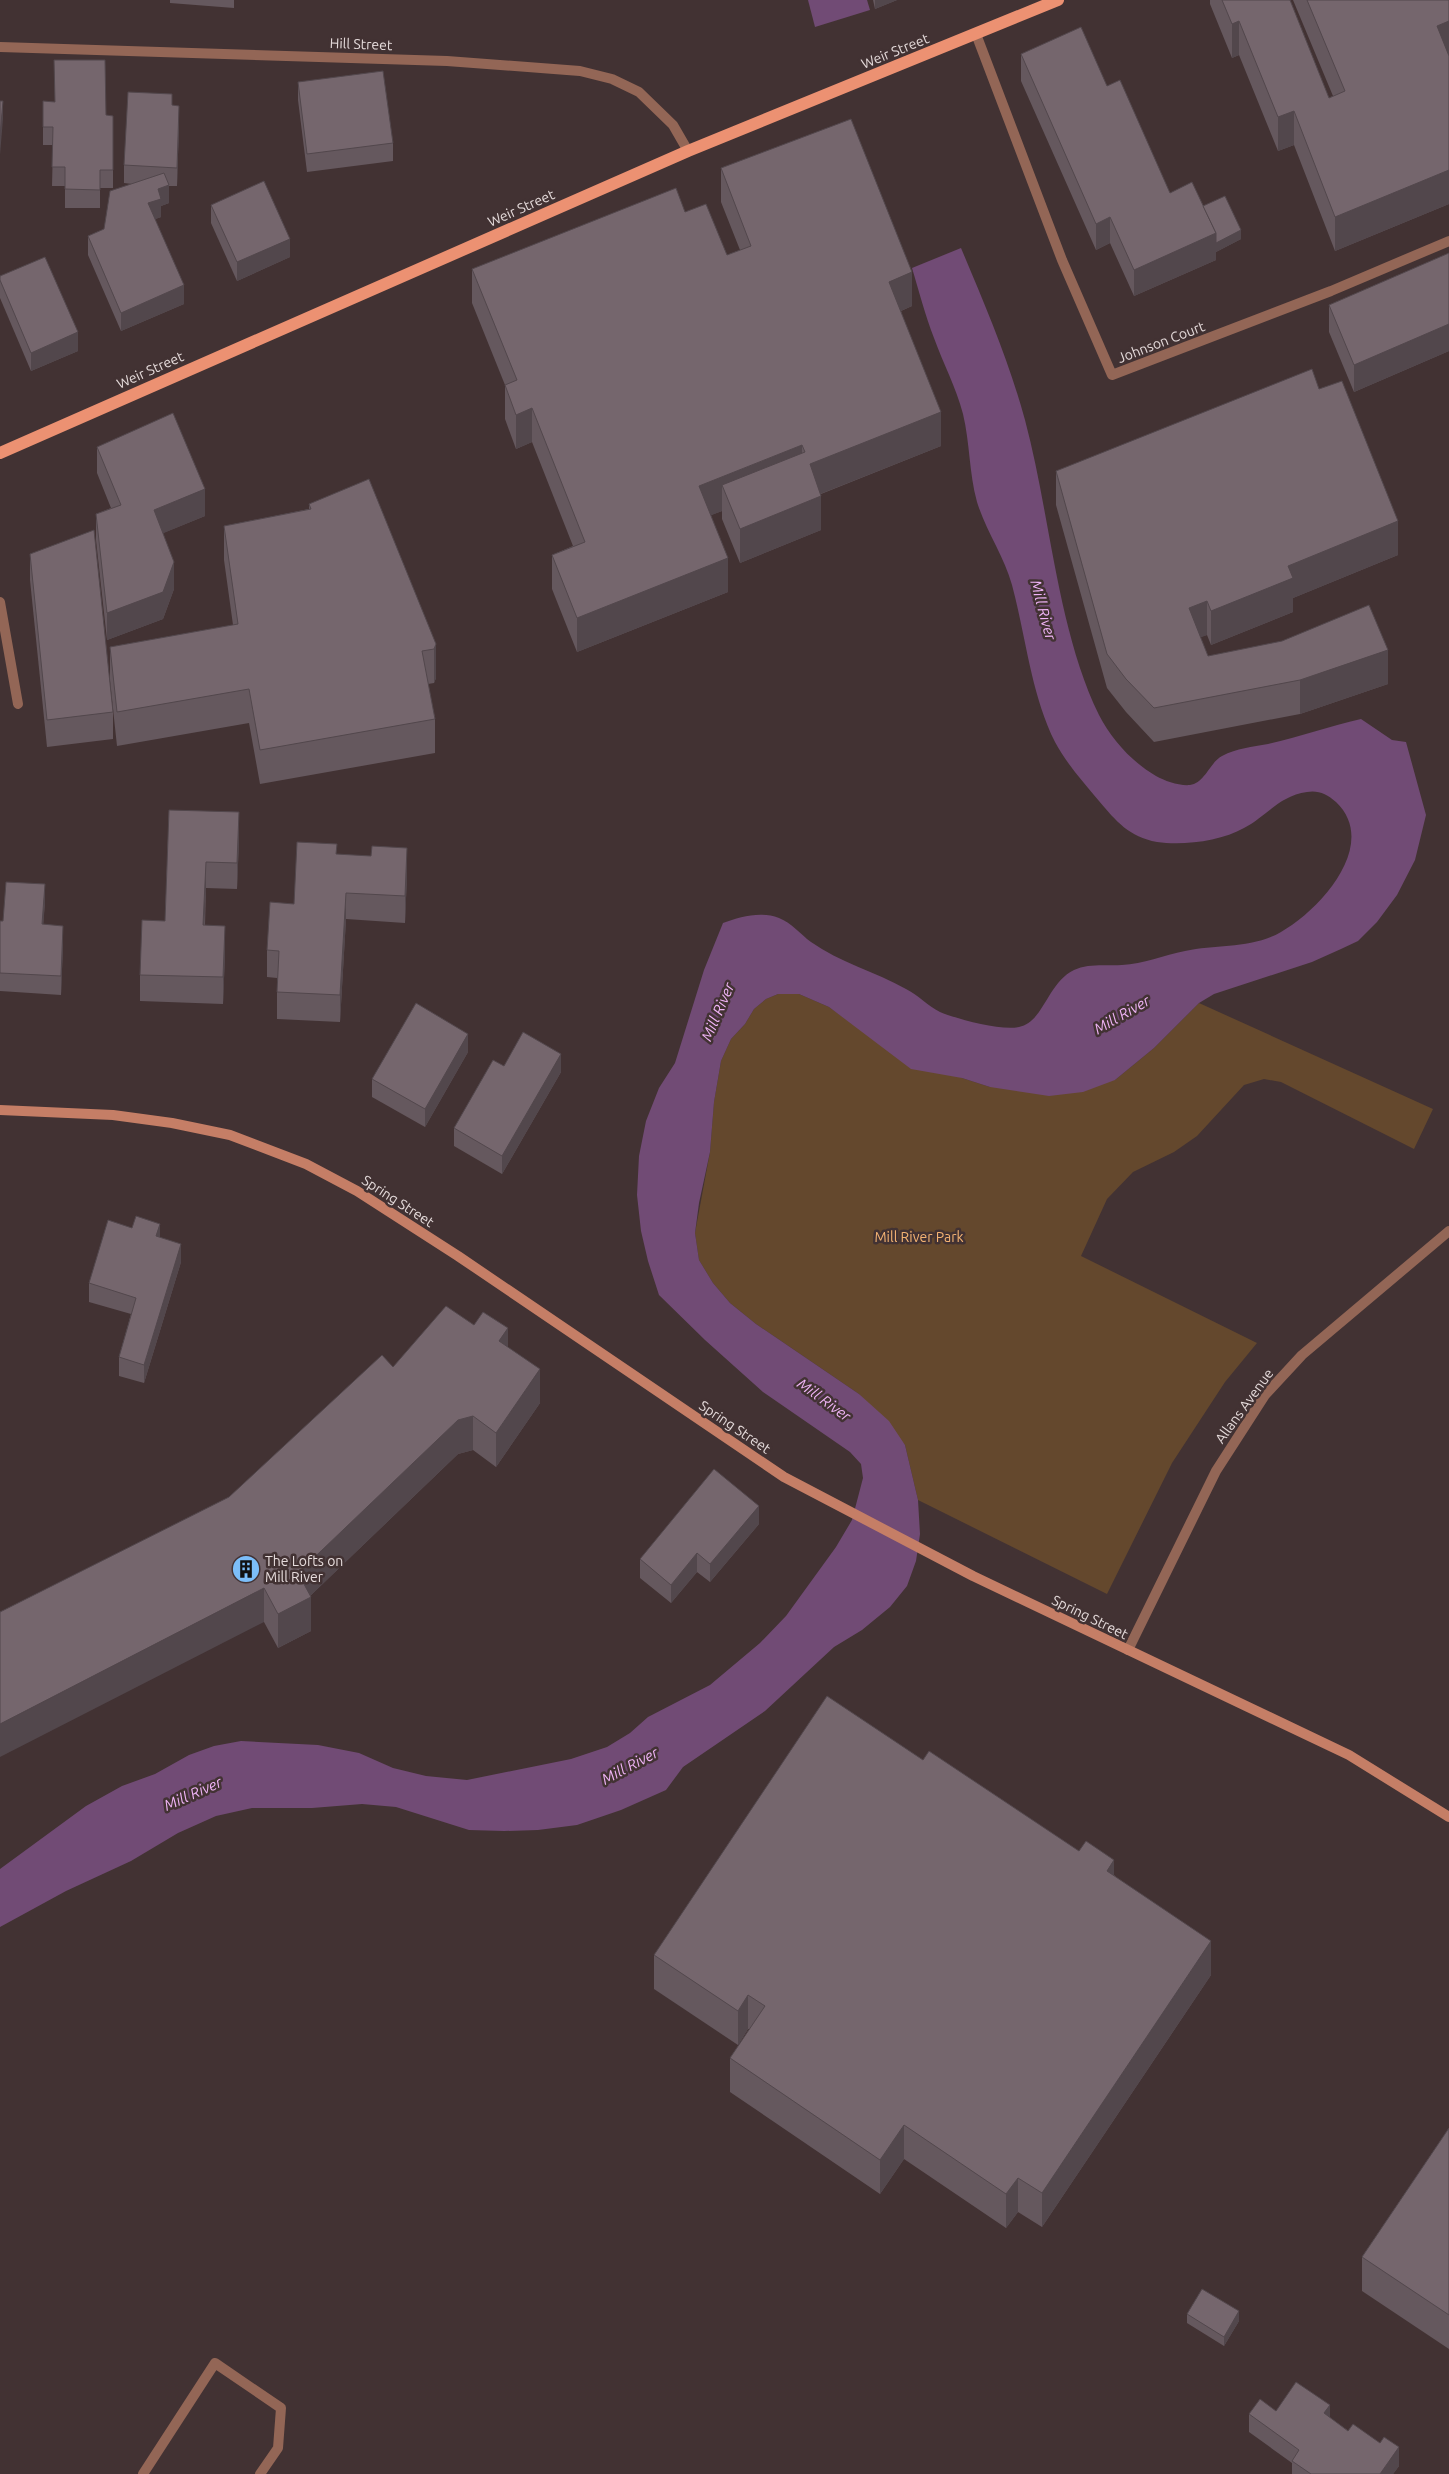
<svg xmlns="http://www.w3.org/2000/svg" width="1449" height="2474" viewBox="0 0 1449 2474" font-family="Ubuntu,sans-serif">
  <style>
    .green { fill: #64482d }
    .water { fill: #714b75 }
    .lines { fill: none; stroke-linecap: round; stroke-linejoin: round }
    .service { stroke: #936656; stroke-width: 10 }
    .minor { stroke: #936656; stroke-width: 10 }
    .secondary { stroke: #c57e66; stroke-width: 10 }
    .primary { stroke: #ec9172; stroke-width: 12 }
    .wall { fill: #65585e }
    .shaded-wall { fill: #52474c }
    .building { fill: #75666d; stroke: #52474c }
    .labels { text-anchor: middle; stroke-width: 5; stroke-linejoin: round; paint-order: stroke }
    .street-label { font-size: 14px; fill: #e5dbdb; stroke: #423233 }
    .park-label { font-size: 14px; fill: #f4b373; stroke: #423233 }
    .poi-label { font-size: 14px; fill: #e5dbdb; stroke: #423233; text-anchor: start }
    .water-label { font-size: 15px; font-style: italic; fill: #f0b4f7; stroke: #423233 }
  </style>
  <rect width="100%" height="100%" fill="#423233"/>
  <polygon class="green" points="778,994 799,994 829,1007 854,1025 962,1078 990,1087 1115,1080 1154,1048 1199,1003 1433,1109 1414,1149 1281,1082 1264,1079 1244,1085 1197,1136 1174,1152 1133,1172 1107,1199 1081,1256 1257,1343 1225,1382 1172,1463 1107,1594 918,1500 905,1445 859,1394 756,1324 730,1303 713,1283 699,1260 695,1233 710,1152 714,1102 721,1061 731,1039 745,1024 754,1009 766,999"/>
  <g class="water">
    <polygon points="808,0 867,0 870,10 815,27"/>
    <path d="M 961,248 C 985,305 1009,361 1025,420 C 1050,513 1057,629 1099,715 C 1112,740 1132,762 1156,776 C 1165,781 1179,786 1190,785 C 1205,783 1210,762 1222,756 C 1237,748 1252,747 1268,744 C 1299,737 1330,726 1361,719 L 1392,740 L 1406,742 L 1426,815 L 1415,860 L 1397,895 L 1377,922 L 1358,941 L 1341,949 L 1312,962 L 1214,994 L 1199,1003 L 1154,1048 L 1115,1080 L 1083,1092 L 1049,1096 L 990,1087 L 962,1078 L 911,1069 L 829,1007 L 799,994 L 778,994 L 766,999 L 754,1009 L 745,1024 L 731,1039 L 721,1061 L 714,1102 L 710,1152 L 699,1203 L 695,1233 L 699,1260 L 713,1283 L 730,1303 L 756,1324 L 859,1394 L 889,1421 L 905,1445 L 918,1500 L 920,1534 L 916,1561 L 907,1586 L 890,1607 L 862,1630 L 834,1647 L 765,1711 L 683,1767 L 666,1790 L 621,1810 L 577,1825 L 538,1830 L 504,1831 L 469,1830 L 396,1807 L 362,1804 L 312,1808 L 252,1808 L 216,1816 L 178,1833 L 131,1861 L 66,1891 L 0,1927 L 0,1869 L 86,1806 L 122,1786 L 155,1774 L 189,1755 L 214,1746 L 241,1741 L 318,1745 L 359,1753 L 393,1768 L 426,1776 L 467,1780 L 571,1759 L 607,1747 L 630,1733 L 648,1717 L 710,1685 L 760,1643 L 786,1616 L 836,1547 L 852,1520 L 863,1478 L 861,1464 L 850,1452 L 763,1392 L 705,1340 L 659,1295 L 648,1261 L 641,1231 L 637,1195 L 639,1156 L 646,1121 L 659,1088 L 675,1063 L 704,970 L 723,923 C 740,917 760,911 779,918 C 792,923 800,934 811,942 C 839,962 876,972 906,989 C 918,995 928,1006 940,1012 C 957,1019 1001,1031 1019,1027 C 1044,1022 1047,983 1074,970 C 1088,963 1106,966 1122,965 C 1143,964 1164,955 1185,951 C 1217,944 1252,949 1281,932 C 1320,910 1380,844 1336,802 C 1327,794 1318,790 1307,792 C 1279,796 1268,815 1244,828 C 1221,841 1183,846 1157,842 C 1129,837 1116,821 1099,801 C 1084,783 1066,763 1055,742 C 1031,694 1026,637 1012,585 C 1004,556 986,531 977,502 C 969,473 970,443 963,414 C 956,387 943,363 934,338 C 925,315 919,291 912,268 Z"/>
  </g>
  <g class="lines">
    <g class="service">
      <polyline points="0,602 18,704"/>
      <polyline points="143,2474 215,2363 281,2408 278,2448 260,2474"/>
    </g>
    <g class="minor">
      <polyline points="976,34 1062,260 1112,375 1331,291 1449,241"/>
      <polyline points="0,47 447,61 580,71 612,79 639,92 673,125 688,151"/>
      <polyline points="1128,1650 1216,1471 1265,1395 1302,1355 1449,1231"/>
    </g>
    <polyline class="secondary" points="0,1110 113,1115 172,1123 230,1135 306,1164 357,1191 458,1256 784,1477 973,1576 1349,1755 1449,1817"/>
    <polyline class="primary" points="0,453 688,151 1058,0"/>
  </g>
  <g class="wall">
    <polygon points="170,0 234,0 234,8 170,3"/>
    <polygon points="873,0 897,0 875,9"/>
    <polygon points="1210,0 1290,0 1329,98 1333,96 1293,0 1449,0 1449,204 1335,251 1294,145 1278,151 1239,55 1232,58 1210,4"/>
    <polygon points="1021,54 1107,86 1170,193 1203,206 1241,239 1216,252 1216,260 1134,296 1110,243 1096,250 1021,81"/>
    <polygon points="298,82 393,143 393,161 307,172 298,100"/>
    <polygon points="43,101 106,115 113,116 113,188 100,188 100,208 65,208 65,186 52,186 53,145 43,145"/>
    <polygon points="172,105 179,124 177,186 169,186 169,203 161,206 161,217 155,219 184,304 121,331 88,255 88,236 104,229 132,184 124,183 124,165"/>
    <polygon points="721,168 912,306 901,311 941,446 821,494 821,530 740,563 722,519 722,511 711,515 728,592 577,652 552,589 552,555 573,546 532,442 516,449 505,419 505,385 472,303 472,269 685,212 727,255 740,250 721,202"/>
    <polygon points="211,205 290,257 237,281 211,223"/>
    <polygon points="1449,253 1449,351 1354,392 1329,332 1329,305"/>
    <polygon points="0,276 78,351 31,371 0,298"/>
    <polygon points="1319,389 1398,555 1293,598 1293,612 1211,645 1207,635 1200,637 1208,656 1388,684 1300,714 1154,742 1126,712 1107,688 1056,505 1056,471"/>
    <polygon points="97,447 205,516 163,533 174,589 163,619 107,640 96,540 96,514 111,508 97,473"/>
    <polygon points="309,504 436,644 436,678 434,683 428,684 435,719 435,753 260,784 249,723 117,746 110,681 110,647 233,625 224,560 224,526 309,509"/>
    <polygon points="30,554 113,712 113,739 47,747 30,580"/>
    <polygon points="169,810 239,839 237,889 206,888 205,925 225,953 223,1004 140,1001 140,975 165,921"/>
    <polygon points="337,854 407,875 405,923 346,919 340,1022 277,1019 277,978 267,977 267,950 294,904"/>
    <polygon points="45,902 43,925 63,944 61,995 0,991 0,921 3,921"/>
    <polygon points="468,1052 425,1127 372,1097 372,1079"/>
    <polygon points="504,1066 561,1072 502,1174 454,1146 454,1128"/>
    <polygon points="160,1237 181,1262 144,1383 119,1376 119,1357 131,1314 89,1302 89,1283"/>
    <polygon points="474,1325 508,1347 540,1403 496,1467 473,1450 458,1454 310,1596 311,1631 278,1648 264,1622 229,1497 393,1367"/>
    <polygon points="759,1524 710,1582 697,1572 671,1603 640,1578 640,1559"/>
    <polygon points="923,1760 1114,1875 1211,1975 1042,2227 1018,2212 1006,2228 904,2159 880,2194 730,2092 730,2058 750,2029 748,2029 738,2045 654,1989 654,1955"/>
    <polygon points="1449,2128 1449,2349 1362,2291 1362,2257"/>
    <polygon points="1187,2314 1239,2321 1224,2346 1187,2323"/>
    <polygon points="1276,2411 1330,2418 1399,2466 1393,2474 1292,2474 1292,2463 1249,2432 1249,2414"/>
  </g>
  <g class="shaded-wall">
    <polygon points="875,0 897,0 875,9"/>
    <polygon points="1239,21 1239,55 1232,58 1232,24"/>
    <polygon points="1449,21 1449,55 1437,60 1437,26"/>
    <polygon points="3,101 3,119 0,155 0,136"/>
    <polygon points="179,106 179,124 177,186 177,168"/>
    <polygon points="1294,111 1294,145 1278,151 1278,117"/>
    <polygon points="1449,170 1449,204 1335,251 1335,217"/>
    <polygon points="169,185 169,203 161,206 161,217 148,222 148,203 158,189"/>
    <polygon points="1110,217 1110,243 1096,250 1096,224"/>
    <polygon points="1241,230 1241,239 1216,252 1216,260 1134,296 1134,270 1216,233"/>
    <polygon points="290,239 290,257 237,281 237,262"/>
    <polygon points="912,272 912,306 889,316 889,282"/>
    <polygon points="184,285 184,304 121,331 121,313"/>
    <polygon points="1449,324 1449,351 1354,392 1354,365"/>
    <polygon points="78,332 78,351 31,371 31,353"/>
    <polygon points="532,408 532,442 516,449 516,415"/>
    <polygon points="941,412 941,446 810,498 810,464"/>
    <polygon points="802,445 802,479 722,485 722,511 699,520 699,486"/>
    <polygon points="205,489 205,516 154,537 154,510"/>
    <polygon points="821,496 821,530 740,563 740,529"/>
    <polygon points="1398,521 1398,555 1293,598 1293,612 1211,645 1211,611 1288,566"/>
    <polygon points="728,558 728,592 577,652 577,618"/>
    <polygon points="174,562 174,589 163,619 107,640 107,613"/>
    <polygon points="1207,601 1207,635 1189,642 1189,608"/>
    <polygon points="436,644 436,678 434,683 434,649"/>
    <polygon points="1388,650 1388,684 1300,714 1300,680"/>
    <polygon points="239,812 239,839 237,889 237,863"/>
    <polygon points="407,848 407,875 405,923 405,896"/>
    <polygon points="206,862 206,888 203,952 203,925"/>
    <polygon points="45,884 45,902 42,943 42,924"/>
    <polygon points="346,893 346,919 340,1022 340,995"/>
    <polygon points="63,926 63,944 61,995 61,976"/>
    <polygon points="225,926 225,953 223,1004 223,977"/>
    <polygon points="468,1034 468,1052 425,1127 425,1109"/>
    <polygon points="561,1054 561,1072 502,1174 502,1156"/>
    <polygon points="160,1224 160,1242 156,1236"/>
    <polygon points="181,1244 181,1262 144,1383 144,1365"/>
    <polygon points="508,1328 508,1362 499,1341"/>
    <polygon points="540,1369 540,1403 496,1467 496,1433"/>
    <polygon points="473,1416 473,1450 458,1454 307,1599 311,1597 311,1631 278,1648 278,1614 298,1573 458,1420"/>
    <polygon points="759,1506 759,1524 710,1582 710,1564"/>
    <polygon points="697,1553 697,1572 671,1603 671,1585"/>
    <polygon points="264,1588 264,1622 0,1757 0,1724"/>
    <polygon points="1114,1860 1114,1894 1107,1871"/>
    <polygon points="1211,1941 1211,1975 1042,2227 1042,2193"/>
    <polygon points="748,1995 748,2029 738,2045 738,2011"/>
    <polygon points="904,2125 904,2159 880,2194 880,2160"/>
    <polygon points="1018,2178 1018,2212 1006,2228 1006,2194"/>
    <polygon points="1239,2311 1239,2321 1224,2346 1224,2337"/>
    <polygon points="1330,2405 1330,2424 1324,2413"/>
    <polygon points="1399,2447 1399,2466 1393,2474 1380,2474"/>
  </g>
  <g class="building">
    <polygon points="1222,0 1290,0 1329,98 1345,91 1307,0 1449,0 1449,21 1437,26 1449,56 1449,170 1335,217 1294,111 1278,117 1239,21 1232,24"/>
    <polygon points="1081,27 1107,86 1120,80 1170,193 1192,182 1216,233 1134,270 1110,217 1096,224 1021,54"/>
    <polygon points="54,60 105,60 106,115 113,116 113,170 100,170 100,190 65,189 65,167 52,167 53,127 43,127 43,101 55,102"/>
    <polygon points="383,71 393,143 307,154 298,82"/>
    <polygon points="128,92 172,94 172,105 179,106 177,168 124,165"/>
    <polygon points="0,101 3,101 0,136"/>
    <polygon points="851,119 912,272 889,282 941,412 810,464 821,496 740,529 722,485 805,452 802,445 699,486 728,558 577,618 552,555 585,542 532,408 516,415 505,385 517,380 472,269 676,188 685,212 706,204 727,255 751,246 721,168"/>
    <polygon points="164,173 169,185 158,189 161,199 148,203 184,285 121,313 88,236 104,229 110,191"/>
    <polygon points="264,181 290,239 237,262 211,205"/>
    <polygon points="1225,196 1241,230 1216,243 1216,233 1203,206"/>
    <polygon points="1449,253 1449,324 1354,365 1329,305"/>
    <polygon points="45,257 78,332 31,353 0,280 0,276"/>
    <polygon points="1312,369 1319,389 1342,381 1398,521 1288,566 1293,578 1211,611 1207,601 1189,608 1208,656 1282,641 1369,605 1388,650 1300,680 1154,708 1126,679 1107,654 1056,471"/>
    <polygon points="173,413 205,489 154,510 174,562 163,592 107,613 96,514 121,505 97,447"/>
    <polygon points="369,479 436,644 434,649 422,651 435,719 260,750 249,689 117,712 110,647 238,624 224,526 311,509 309,504"/>
    <polygon points="94,530 113,712 47,720 30,554"/>
    <polygon points="169,810 239,812 237,863 206,862 203,925 225,926 223,977 140,975 142,920 165,921"/>
    <polygon points="297,842 337,844 336,854 371,856 372,846 407,848 405,896 346,893 340,995 277,992 279,951 267,950 270,902 294,904"/>
    <polygon points="6,882 45,884 42,924 63,926 61,976 0,973 0,921 3,921"/>
    <polygon points="416,1003 468,1034 425,1109 372,1079"/>
    <polygon points="523,1032 561,1054 502,1156 454,1128 493,1060 504,1066"/>
    <polygon points="136,1216 160,1224 156,1236 181,1244 144,1365 119,1357 136,1298 89,1283 108,1220 132,1228"/>
    <polygon points="446,1306 474,1325 483,1312 508,1328 499,1341 540,1369 496,1433 473,1416 458,1420 298,1573 311,1597 278,1614 264,1588 0,1724 0,1612 229,1497 382,1355 393,1367"/>
    <polygon points="714,1469 759,1506 710,1564 697,1553 671,1585 640,1559"/>
    <polygon points="827,1696 923,1760 929,1751 1079,1851 1086,1841 1114,1860 1107,1871 1211,1941 1042,2193 1018,2178 1006,2194 904,2125 880,2160 730,2058 765,2006 748,1995 738,2011 654,1955"/>
    <polygon points="1449,2128 1449,2315 1362,2257"/>
    <polygon points="1202,2289 1239,2311 1224,2337 1187,2314"/>
    <polygon points="1296,2382 1330,2405 1324,2413 1348,2431 1353,2424 1380,2443 1384,2437 1399,2447 1380,2474 1311,2474 1292,2461 1299,2450 1249,2414 1260,2399 1276,2411"/>
  </g>
  <defs>
    <symbol id="building-disc" viewBox="-11 -11 22 22"><circle r="9.5" fill="#7cbef9" stroke="#423233"/><path d="M-4-6H4V6H1V3H-1V6H-4ZM-2.5-4.3h1.7v1.8h-1.7ZM.8-4.3h1.7v1.8H.8ZM-2.5-1h1.7V.8h-1.7ZM.8-1h1.7V.8H.8Z" fill="#111"/></symbol>
  </defs>
  <g fill-rule="evenodd">
    <use href="#building-disc" x="230" y="1553" width="32" height="32"/>
  </g>
  <g class="labels">
    <g class="street-label">
      <text transform="translate(361 44) rotate(2)" y="5">Hill Street</text>
      <text transform="translate(895 51) rotate(-22)" y="5">Weir Street</text>
      <text transform="translate(521 208) rotate(-24)" y="5">Weir Street</text>
      <text transform="translate(1161 342) rotate(-21)" y="5">Johnson Court</text>
      <text transform="translate(150 370) rotate(-24)" y="5">Weir Street</text>
      <text transform="translate(398 1201) rotate(33)" y="5">Spring Street</text>
      <text transform="translate(1244 1406) rotate(-54)" y="5">Allans Avenue</text>
      <text transform="translate(735 1427) rotate(34)" y="5">Spring Street</text>
      <text transform="translate(1090 1617) rotate(26)" y="5">Spring Street</text>
    </g>
    <g class="park-label">
      <text x="919" y="1242">Mill River Park</text>
    </g>
    <g class="poi-label">
      <text x="265" y="1566">The Lofts on<tspan x="265" dy="16">Mill River</tspan></text>
    </g>
    <g class="water-label">
      <text transform="translate(1043 610) rotate(75)" y="5">Mill River</text>
      <text transform="translate(718 1012) rotate(-67)" y="5">Mill River</text>
      <text transform="translate(1122 1015) rotate(-30)" y="5">Mill River</text>
      <text transform="translate(824 1400) rotate(36)" y="5">Mill River</text>
      <text transform="translate(630 1766) rotate(-28)" y="5">Mill River</text>
      <text transform="translate(193 1794) rotate(-24)" y="5">Mill River</text>
    </g>
  </g>
</svg>
